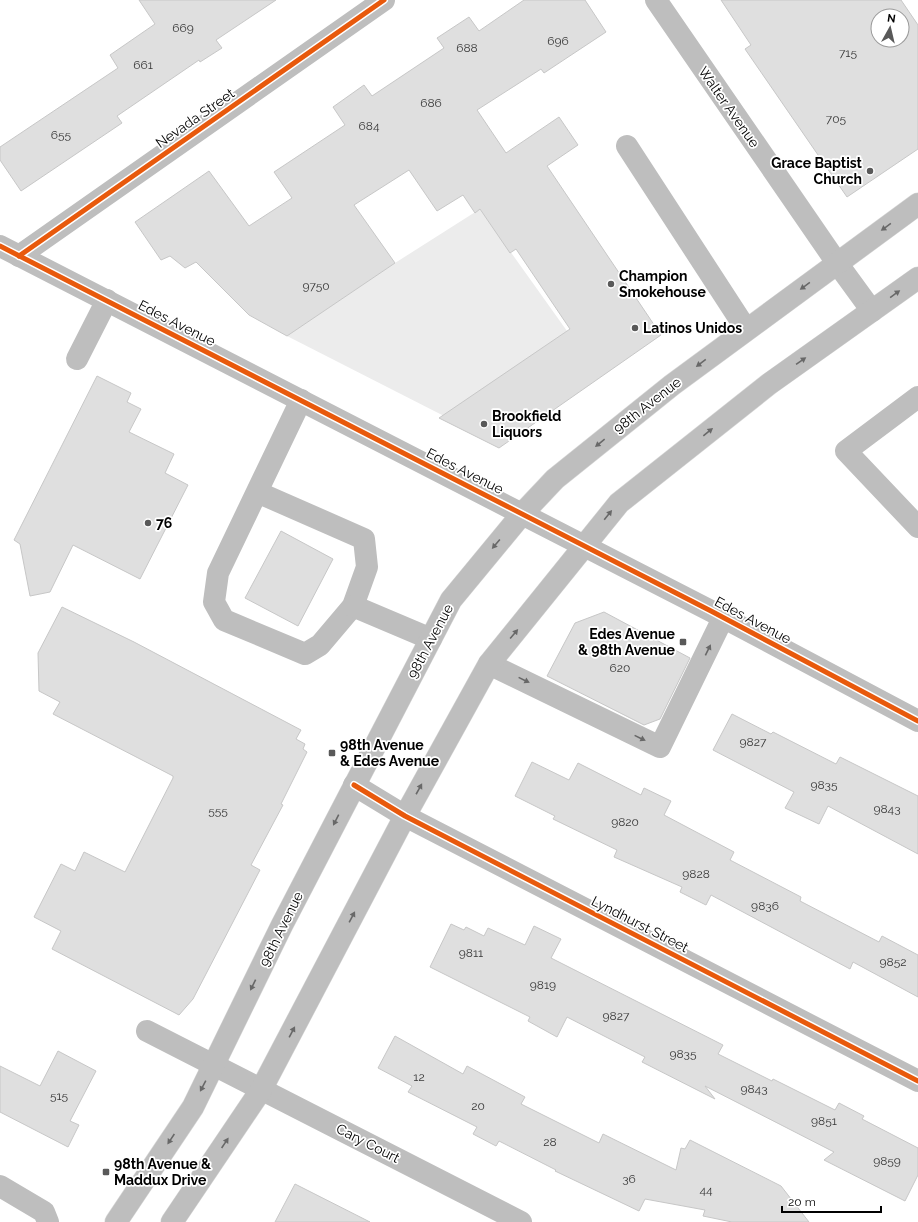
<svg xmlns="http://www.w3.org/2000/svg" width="918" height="1222" viewBox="0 0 918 1222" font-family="Raleway,sans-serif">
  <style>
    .green { fill: #ececec }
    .building { fill: #dfdfdf; stroke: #c7c7c7; fill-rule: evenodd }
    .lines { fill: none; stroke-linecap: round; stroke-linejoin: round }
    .major-casing { stroke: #dbdbdb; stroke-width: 23 }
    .minor { stroke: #bebebe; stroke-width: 22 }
    .major { stroke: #bebebe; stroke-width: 22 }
    .cycleway-casing { stroke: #fff; stroke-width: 8 }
    .cycleway { stroke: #e8590c; stroke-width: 5 }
    .oneway { fill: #686868 }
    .poi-dot { fill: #595959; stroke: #fff; stroke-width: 1.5 }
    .labels { text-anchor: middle; stroke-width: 3.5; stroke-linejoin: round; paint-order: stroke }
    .number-label { font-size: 12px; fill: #383838 }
    .street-label { font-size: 14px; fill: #000; stroke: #fff }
    .poi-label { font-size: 14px; font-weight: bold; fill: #000; stroke: #fff; text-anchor: start }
  </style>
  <rect width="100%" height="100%" fill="#fff"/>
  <polygon class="green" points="480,209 567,331 444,416 287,336 395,263"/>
  <g class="building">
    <polygon points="139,0 276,0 216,40 222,48 200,62 199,60 117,116 122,123 21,191 0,160 0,147 118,68 110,55 155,24"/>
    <polygon points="524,0 585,0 606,32 544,73 541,69 477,110 506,153 559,117 578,145 547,166 661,335 499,448 439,418 570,329 516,249 510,253 480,209 475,213 463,195 437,211 409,170 354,205 395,263 287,336 249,315 196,262 185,268 170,256 161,260 135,222 209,171 249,226 292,198 274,172 345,125 333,107 364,85 372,96 444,48 437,38 469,17 479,31"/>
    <path d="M 721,0 L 901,0 L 918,25 L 918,149 L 847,197 L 745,49 L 751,45 ZM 878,16 L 902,16 L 902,40 L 878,40 Z"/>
    <polygon points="97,376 131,393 127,402 141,409 129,432 174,454 165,473 188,485 140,579 73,545 50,592 30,596 20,544 14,540"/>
    <polygon points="281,531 333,559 298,626 245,598"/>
    <polygon points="62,607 134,642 301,730 296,739 305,744 303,749 307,752 281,804 283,805 251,865 260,870 193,999 179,1015 52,949 61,931 34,917 61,864 75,871 84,852 125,872 173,778 173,776 53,714 60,702 39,691 38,653"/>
    <polygon points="604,612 690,658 660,719 644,725 547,676 575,623"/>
    <polygon points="732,714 771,734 773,732 836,764 840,757 918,796 918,854 828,806 819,824 785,808 794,792 713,750"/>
    <polygon points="532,762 569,780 578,763 641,795 644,788 671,801 664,815 734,852 730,860 801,897 800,901 879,942 882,936 918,955 918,997 853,962 850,969 711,895 706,905 680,892 682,887 614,857 617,850 553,819 555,816 515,796"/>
    <polygon points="451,924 464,930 466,927 484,936 488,928 525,945 534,926 561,939 551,958 723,1045 718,1054 772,1081 773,1079 835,1110 839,1103 864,1116 862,1119 918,1148 918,1175 905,1201 824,1160 834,1152 705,1086 715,1099 642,1062 645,1057 567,1017 557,1037 528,1021 530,1017 430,967"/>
    <polygon points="395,1036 463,1074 467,1066 525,1097 521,1104 599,1143 603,1134 676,1170 681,1148 685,1149 690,1140 781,1186 809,1222 732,1222 703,1216 705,1210 645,1199 639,1211 555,1171 556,1170 499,1141 496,1146 473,1134 477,1127 408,1092 412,1086 378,1068"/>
    <polygon points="58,1051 96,1071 70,1121 79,1125 68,1147 0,1112 0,1066 40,1086"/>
    <polygon points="295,1184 370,1222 275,1222"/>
  </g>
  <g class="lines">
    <defs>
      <g id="major">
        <polyline points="116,1222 193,1107 282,925 451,600 522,514 555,479 672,385 918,204"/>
        <polyline points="172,1222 261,1090 405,816 489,664 619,503 769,384 918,278"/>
      </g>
    </defs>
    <use href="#major" class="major-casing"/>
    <g class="minor">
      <polyline points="656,0 837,263 872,311"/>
      <polyline points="627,146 746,329"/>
      <polyline points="0,246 711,611 918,721"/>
      <polyline points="19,256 384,0"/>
      <polyline points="77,359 107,300"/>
      <polyline points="918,397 846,451 918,527"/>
      <polyline points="257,492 364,539 367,567 353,606 320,645 305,654 224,620 214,602 218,573 301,400"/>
      <polyline points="353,606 431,639"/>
      <polyline points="489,664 660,747 723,618"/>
      <polyline points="354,785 405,816 918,1081"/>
      <polyline points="147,1031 521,1222"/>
      <polyline points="0,1186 44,1212 48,1222"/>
    </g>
    <use href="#major" class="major"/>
    <defs>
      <g id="cycleway">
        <polyline points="0,246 711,611 918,721"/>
        <polyline points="19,256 384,0"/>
        <polyline points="354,785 405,816 918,1081"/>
      </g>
    </defs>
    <use href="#cycleway" class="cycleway-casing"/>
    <use href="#cycleway" class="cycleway"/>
  </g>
  <defs><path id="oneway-solid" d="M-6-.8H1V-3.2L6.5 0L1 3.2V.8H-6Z"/></defs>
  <g class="oneway">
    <use href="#oneway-solid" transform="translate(886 227) rotate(144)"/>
    <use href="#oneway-solid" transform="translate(805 286) rotate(144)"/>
    <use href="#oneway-solid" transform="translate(895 294) rotate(-36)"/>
    <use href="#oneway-solid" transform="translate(801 361) rotate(-35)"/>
    <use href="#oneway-solid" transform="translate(701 363) rotate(143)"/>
    <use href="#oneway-solid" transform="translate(708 432) rotate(-39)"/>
    <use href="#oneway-solid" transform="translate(600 443) rotate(141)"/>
    <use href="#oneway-solid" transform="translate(608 515) rotate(-51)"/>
    <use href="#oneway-solid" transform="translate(496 544) rotate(130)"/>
    <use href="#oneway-solid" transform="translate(514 634) rotate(-50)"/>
    <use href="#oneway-solid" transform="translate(708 650) rotate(-64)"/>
    <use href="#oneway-solid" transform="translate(524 680) rotate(26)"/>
    <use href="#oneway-solid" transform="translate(640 738) rotate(26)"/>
    <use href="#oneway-solid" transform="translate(419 789) rotate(-61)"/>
    <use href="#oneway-solid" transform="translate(336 820) rotate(117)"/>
    <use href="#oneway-solid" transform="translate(352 917) rotate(-62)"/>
    <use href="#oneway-solid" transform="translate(253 985) rotate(116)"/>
    <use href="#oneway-solid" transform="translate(292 1032) rotate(-62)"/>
    <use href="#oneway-solid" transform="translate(203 1086) rotate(118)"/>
    <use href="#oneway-solid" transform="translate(171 1139) rotate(124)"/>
    <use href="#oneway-solid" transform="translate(225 1143) rotate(-56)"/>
  </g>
  <g class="poi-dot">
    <circle cx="870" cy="171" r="4"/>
    <circle cx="611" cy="284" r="4"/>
    <circle cx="635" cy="328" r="4"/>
    <circle cx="484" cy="424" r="4"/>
    <circle cx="148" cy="523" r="4"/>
    <rect x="679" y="638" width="8" height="8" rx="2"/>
    <rect x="328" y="749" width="8" height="8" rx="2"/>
    <rect x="102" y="1168" width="8" height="8" rx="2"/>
  </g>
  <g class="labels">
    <g class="number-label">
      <text x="183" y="32">669</text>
      <text x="558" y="45">696</text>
      <text x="467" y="52">688</text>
      <text x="848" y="57">715</text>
      <text x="143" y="69">661</text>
      <text x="431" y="107">686</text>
      <text x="836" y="123">705</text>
      <text x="369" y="130">684</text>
      <text x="61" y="139">655</text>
      <text x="316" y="290">9750</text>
      <text x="620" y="672">620</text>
      <text x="753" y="746">9827</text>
      <text x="824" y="789">9835</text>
      <text x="887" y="813">9843</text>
      <text x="218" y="815">555</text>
      <text x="625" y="826">9820</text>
      <text x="696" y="878">9828</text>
      <text x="765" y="910">9836</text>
      <text x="471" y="957">9811</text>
      <text x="893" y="966">9852</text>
      <text x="543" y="989">9819</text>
      <text x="616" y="1020">9827</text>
      <text x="683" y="1058">9835</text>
      <text x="419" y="1081">12</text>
      <text x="754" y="1093">9843</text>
      <text x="59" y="1100">515</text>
      <text x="478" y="1110">20</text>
      <text x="824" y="1125">9851</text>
      <text x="550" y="1146">28</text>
      <text x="887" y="1165">9859</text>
      <text x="629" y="1183">36</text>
      <text x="706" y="1194">44</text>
    </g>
    <g class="street-label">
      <text transform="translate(729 107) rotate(55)" y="5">Walter Avenue</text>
      <text transform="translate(195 118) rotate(-35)" y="5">Nevada Street</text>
      <text transform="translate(177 323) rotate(27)" y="5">Edes Avenue</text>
      <text transform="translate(647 405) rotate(-38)" y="5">98th Avenue</text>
      <text transform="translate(465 471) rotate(27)" y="5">Edes Avenue</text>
      <text transform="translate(753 620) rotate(28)" y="5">Edes Avenue</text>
      <text transform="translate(430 641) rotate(-62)" y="5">98th Avenue</text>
      <text transform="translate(640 924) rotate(27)" y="5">Lyndhurst Street</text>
      <text transform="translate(281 929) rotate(-64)" y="5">98th Avenue</text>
      <text transform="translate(368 1143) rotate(27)" y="5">Cary Court</text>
    </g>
    <g class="poi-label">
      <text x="862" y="168" text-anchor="end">Grace Baptist<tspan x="862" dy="16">Church</tspan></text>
      <text x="619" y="281">Champion<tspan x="619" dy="16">Smokehouse</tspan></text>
      <text x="643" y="333">Latinos Unidos</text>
      <text x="492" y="421">Brookfield<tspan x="492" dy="16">Liquors</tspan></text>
      <text x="156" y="528">76</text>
      <text x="675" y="639" text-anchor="end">Edes Avenue<tspan x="675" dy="16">&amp; 98th Avenue</tspan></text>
      <text x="340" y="750">98th Avenue<tspan x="340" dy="16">&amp; Edes Avenue</tspan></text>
      <text x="114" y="1169">98th Avenue &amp;<tspan x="114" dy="16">Maddux Drive</tspan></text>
    </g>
  </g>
  <g transform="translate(890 28) rotate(8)"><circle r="19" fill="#ffffff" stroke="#999999"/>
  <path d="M0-3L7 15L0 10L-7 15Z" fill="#595959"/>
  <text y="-6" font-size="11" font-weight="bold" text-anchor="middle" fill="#000000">N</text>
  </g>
  <path d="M782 1206v6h99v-6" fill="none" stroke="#000000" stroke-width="2"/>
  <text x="788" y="1206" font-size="12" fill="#000000" stroke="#ffffff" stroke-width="3" paint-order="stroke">20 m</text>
</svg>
